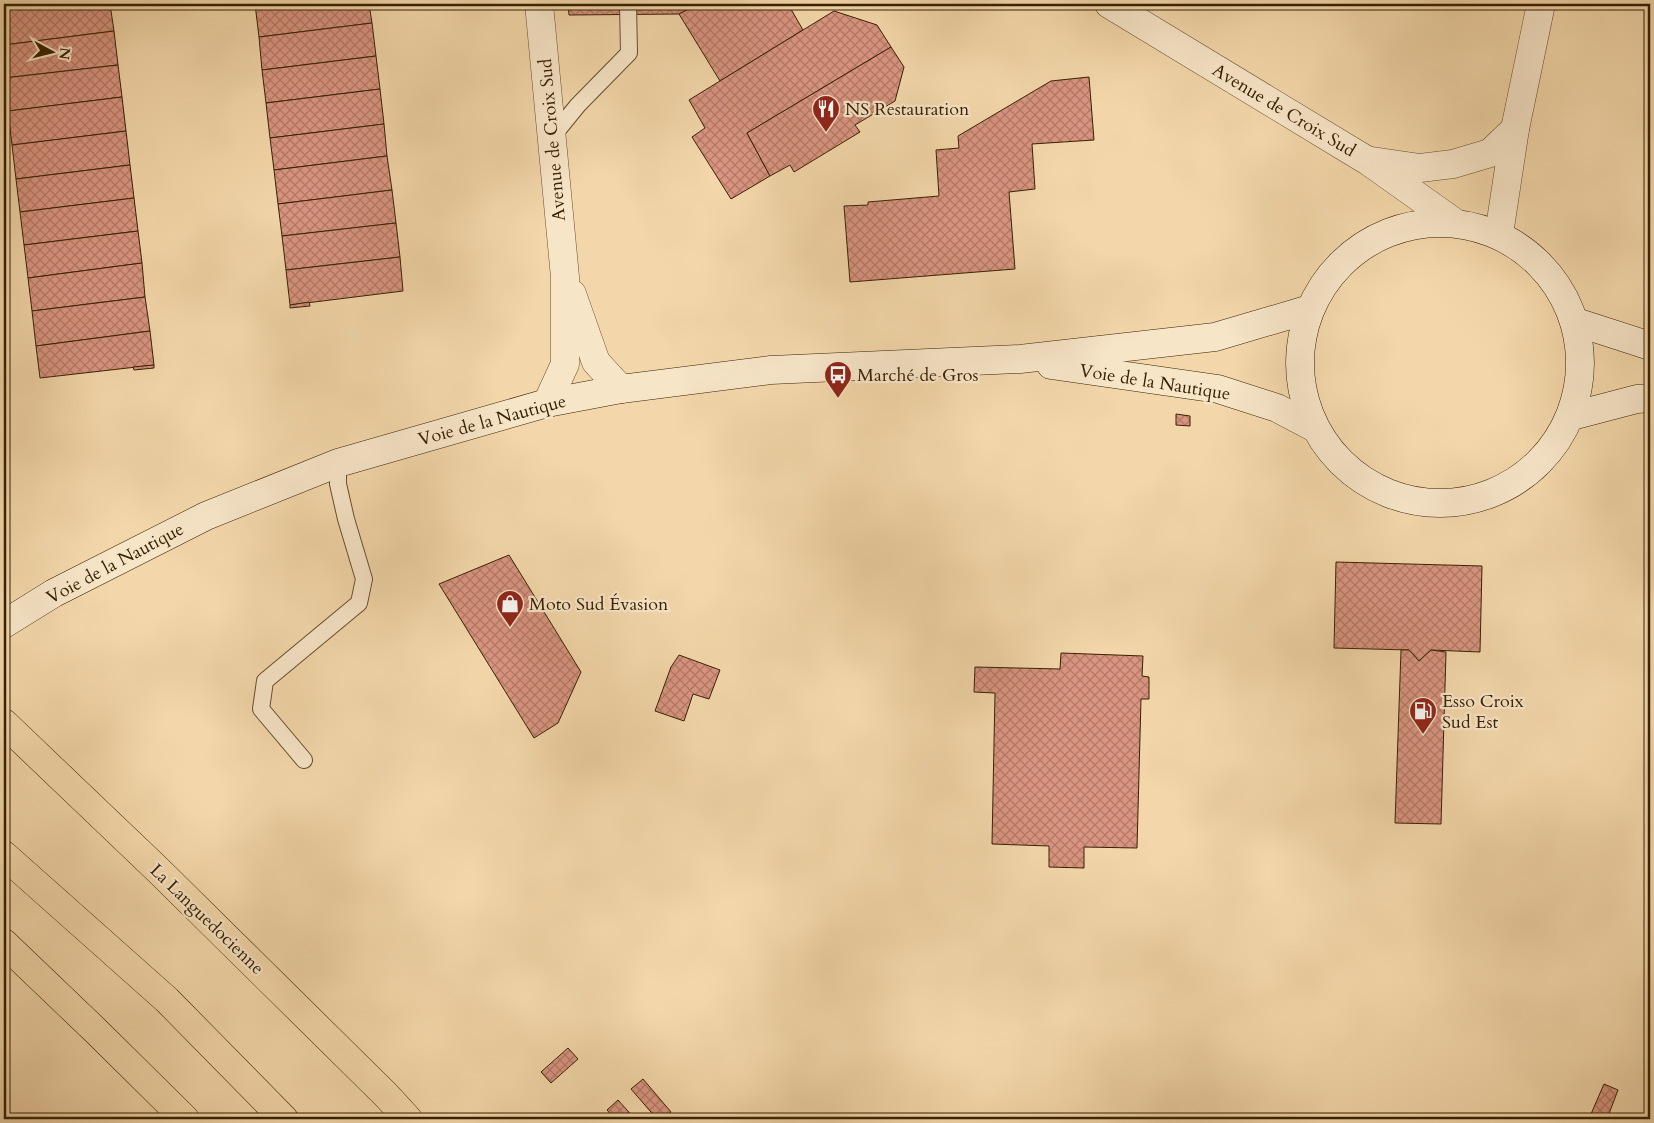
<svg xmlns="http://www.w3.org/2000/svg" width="1654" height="1123" viewBox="0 0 1654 1123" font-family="Cardo,serif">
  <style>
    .building { fill: url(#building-cross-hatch); stroke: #372101 }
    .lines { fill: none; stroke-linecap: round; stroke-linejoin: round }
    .lane-casing { stroke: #664e2b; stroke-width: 18 }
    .street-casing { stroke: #664e2b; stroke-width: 29 }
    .secondary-casing { stroke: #372101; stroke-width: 29 }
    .highway-casing { stroke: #372101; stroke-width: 29 }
    .lane { stroke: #f7e5c8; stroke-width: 16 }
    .street { stroke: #f7e5c8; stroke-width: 28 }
    .secondary { stroke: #f7e5c8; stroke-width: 28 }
    .highway { stroke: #f3d7aa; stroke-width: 28 }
    .labels { text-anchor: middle; stroke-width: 4.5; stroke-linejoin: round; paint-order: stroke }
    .poi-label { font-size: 18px; fill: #372101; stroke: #f7e5c8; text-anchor: start }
    .street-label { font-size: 18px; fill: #372101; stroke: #f7e5c8 }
  </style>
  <defs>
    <pattern id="building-cross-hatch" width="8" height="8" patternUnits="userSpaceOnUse" patternTransform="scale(1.25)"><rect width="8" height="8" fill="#da9581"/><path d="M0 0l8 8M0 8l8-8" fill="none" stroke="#b27967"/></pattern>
  </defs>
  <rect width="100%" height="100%" fill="#f3d7aa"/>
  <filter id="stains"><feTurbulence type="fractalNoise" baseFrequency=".004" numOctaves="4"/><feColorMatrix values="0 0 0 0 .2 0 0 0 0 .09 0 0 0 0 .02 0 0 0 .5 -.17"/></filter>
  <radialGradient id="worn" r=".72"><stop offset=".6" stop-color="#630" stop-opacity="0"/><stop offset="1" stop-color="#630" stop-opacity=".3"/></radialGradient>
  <g class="building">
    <polygon points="60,4 110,4 114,31 4,45 4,10"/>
    <polygon points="255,4 369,4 372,23 259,37"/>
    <polygon points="568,4 691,4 691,8 679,14 569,15"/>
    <polygon points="691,4 788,4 803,30 720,81 679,14 691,8"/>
    <polygon points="834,11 877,25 891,47 747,133 770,176 731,199 692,137 705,128 689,100"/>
    <polygon points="372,23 376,56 262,70 259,37"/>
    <polygon points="114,31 118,65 4,78 4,45"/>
    <polygon points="891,47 904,67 895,101 855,125 860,132 794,172 790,165 770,176 747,133"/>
    <polygon points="376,56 380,89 266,103 262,70"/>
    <polygon points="118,65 122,97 8,111 4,78"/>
    <polygon points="1089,77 1094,140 1032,144 1035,189 1009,192 1015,269 850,282 844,206 868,205 868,202 939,196 936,150 959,148 958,136 1051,81"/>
    <polygon points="380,89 384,124 270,138 266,103"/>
    <polygon points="122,97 126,131 12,145 8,111"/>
    <polygon points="384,124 387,156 274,170 270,138"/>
    <polygon points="126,131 130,165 16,179 12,145"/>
    <polygon points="387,156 392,190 278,204 274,170"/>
    <polygon points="130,165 134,198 20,212 16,179"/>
    <polygon points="392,190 396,223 282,236 278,204"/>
    <polygon points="134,198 138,231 24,245 20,212"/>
    <polygon points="396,223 400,257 286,270 282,236"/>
    <polygon points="138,231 142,263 28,278 24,245"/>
    <polygon points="400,257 403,291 290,305 286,270"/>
    <polygon points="142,263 145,297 32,311 28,278"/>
    <polygon points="145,297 150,331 36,346 32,311"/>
    <polygon points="309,302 310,306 290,308 290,305"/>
    <polygon points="150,331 154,365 40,378 36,346"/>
    <polygon points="154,365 154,368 134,370 133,367"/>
    <polygon points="1176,414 1190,416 1190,426 1176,425"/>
    <polygon points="509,555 581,672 558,723 534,738 439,584"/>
    <polygon points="1336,562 1482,566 1480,652 1431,650 1419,661 1409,650 1334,648"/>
    <polygon points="1401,650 1409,650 1419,661 1431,650 1446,652 1441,824 1395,823"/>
    <polygon points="1061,653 1143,656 1142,676 1149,677 1149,699 1141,699 1137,848 1084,847 1084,868 1049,867 1049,846 992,844 995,693 974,692 975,667 1060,669"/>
    <polygon points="679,655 720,670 709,699 693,694 684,721 655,711 671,667"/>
    <polygon points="568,1048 578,1059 551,1083 541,1072"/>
    <polygon points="643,1079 671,1112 663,1119 657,1119 631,1089"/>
    <polygon points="1604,1084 1618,1090 1607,1119 1603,1119 1591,1114"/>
    <polygon points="618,1100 635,1119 615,1119 607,1110"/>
  </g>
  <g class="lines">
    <defs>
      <g id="lane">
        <polyline points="552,137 578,105 629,53 628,4"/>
        <polyline points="304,760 261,709 265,681 359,603 364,579 346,519 338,484 338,463"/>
      </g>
      <g id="street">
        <polyline points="539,4 565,277 565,364 547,403"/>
        <polyline points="1109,4 1368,161 1454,222"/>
        <polyline points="1372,161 1420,168 1453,164 1490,153 1515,129"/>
        <polyline points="1499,234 1515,129 1541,4"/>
        <polyline points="572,294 596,362 621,389"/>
      </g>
      <g id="secondary">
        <circle cx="1440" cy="363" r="140"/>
        <polyline points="1576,322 1650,346"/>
        <polyline points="1051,365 1218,389 1277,408 1315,428"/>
        <polyline points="1572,416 1637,399 1650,398"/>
        <polyline points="4,624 54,593 206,516 338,463 547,403 621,389 771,370 1020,359 1215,337 1310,309"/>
      </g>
      <g id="highway">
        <polyline points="4,723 158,870 386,1095 408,1119"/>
        <polyline points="4,855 167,1000 284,1119"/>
        <polyline points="4,943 97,1032 185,1119"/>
      </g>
    </defs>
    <use href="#lane" class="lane-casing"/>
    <use href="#street" class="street-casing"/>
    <use href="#secondary" class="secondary-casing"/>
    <use href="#highway" class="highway-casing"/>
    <use href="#lane" class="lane"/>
    <use href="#street" class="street"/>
    <use href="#secondary" class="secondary"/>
    <use href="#highway" class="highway"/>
  </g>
  <defs>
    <symbol id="restaurant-pin" viewBox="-11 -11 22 30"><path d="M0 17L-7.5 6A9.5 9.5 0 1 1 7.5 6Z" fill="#8f2418" stroke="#f7e5c8"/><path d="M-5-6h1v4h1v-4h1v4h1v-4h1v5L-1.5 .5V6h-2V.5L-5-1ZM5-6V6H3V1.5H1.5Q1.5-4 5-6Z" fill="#fff"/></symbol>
    <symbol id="bus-pin" viewBox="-11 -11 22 30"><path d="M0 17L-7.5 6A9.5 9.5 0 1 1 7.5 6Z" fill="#8f2418" stroke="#f7e5c8"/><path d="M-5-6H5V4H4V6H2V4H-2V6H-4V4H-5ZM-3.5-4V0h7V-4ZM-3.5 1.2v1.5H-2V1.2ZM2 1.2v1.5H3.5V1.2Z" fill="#fff"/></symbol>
    <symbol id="shop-pin" viewBox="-11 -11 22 30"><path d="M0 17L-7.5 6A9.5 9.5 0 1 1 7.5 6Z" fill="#8f2418" stroke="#f7e5c8"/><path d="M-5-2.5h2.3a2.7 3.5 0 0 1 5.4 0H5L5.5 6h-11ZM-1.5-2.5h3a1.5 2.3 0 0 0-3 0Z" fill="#fff"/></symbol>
    <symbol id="fuel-pin" viewBox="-11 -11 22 30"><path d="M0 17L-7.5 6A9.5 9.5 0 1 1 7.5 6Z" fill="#8f2418" stroke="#f7e5c8"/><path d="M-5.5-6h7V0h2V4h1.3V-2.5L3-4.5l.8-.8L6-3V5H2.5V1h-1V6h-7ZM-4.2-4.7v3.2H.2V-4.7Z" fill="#fff"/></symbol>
  </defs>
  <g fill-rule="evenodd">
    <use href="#restaurant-pin" x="810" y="93" width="32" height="43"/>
    <use href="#bus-pin" x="822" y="359" width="32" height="43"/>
    <use href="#shop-pin" x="494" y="588" width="32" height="43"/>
    <use href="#fuel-pin" x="1407" y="695" width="32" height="43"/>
  </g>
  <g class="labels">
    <g class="poi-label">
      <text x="845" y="115">NS Restauration</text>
      <text x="857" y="381">Marché de Gros</text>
      <text x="529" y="610">Moto Sud Évasion</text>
      <text x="1442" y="707">Esso Croix<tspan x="1442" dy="21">Sud Est</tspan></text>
    </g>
    <g class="street-label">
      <text transform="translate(1284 110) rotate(31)" y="6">Avenue de Croix Sud</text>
      <text transform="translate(552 140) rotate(-95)" y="6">Avenue de Croix Sud</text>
      <text transform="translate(1155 382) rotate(9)" y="6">Voie de la Nautique</text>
      <text transform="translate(492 420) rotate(-15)" y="6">Voie de la Nautique</text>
      <text transform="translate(115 563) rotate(-28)" y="6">Voie de la Nautique</text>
      <text transform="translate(207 919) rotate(44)" y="6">La Languedocienne</text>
    </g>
  </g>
  <rect width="1654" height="1123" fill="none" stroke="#f3d7aa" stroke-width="20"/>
  <rect x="5" y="5" width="1644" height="1113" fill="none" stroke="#372101" stroke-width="2.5"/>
  <rect x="10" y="10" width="1634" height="1103" fill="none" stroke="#372101"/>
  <g transform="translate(52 52) rotate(97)" stroke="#f7e5c8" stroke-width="4" paint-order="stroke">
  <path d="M0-4L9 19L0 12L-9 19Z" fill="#372101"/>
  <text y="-8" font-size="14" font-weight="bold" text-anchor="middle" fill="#372101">N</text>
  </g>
  <rect width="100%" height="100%" filter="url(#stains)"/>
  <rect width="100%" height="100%" fill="url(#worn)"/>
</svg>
